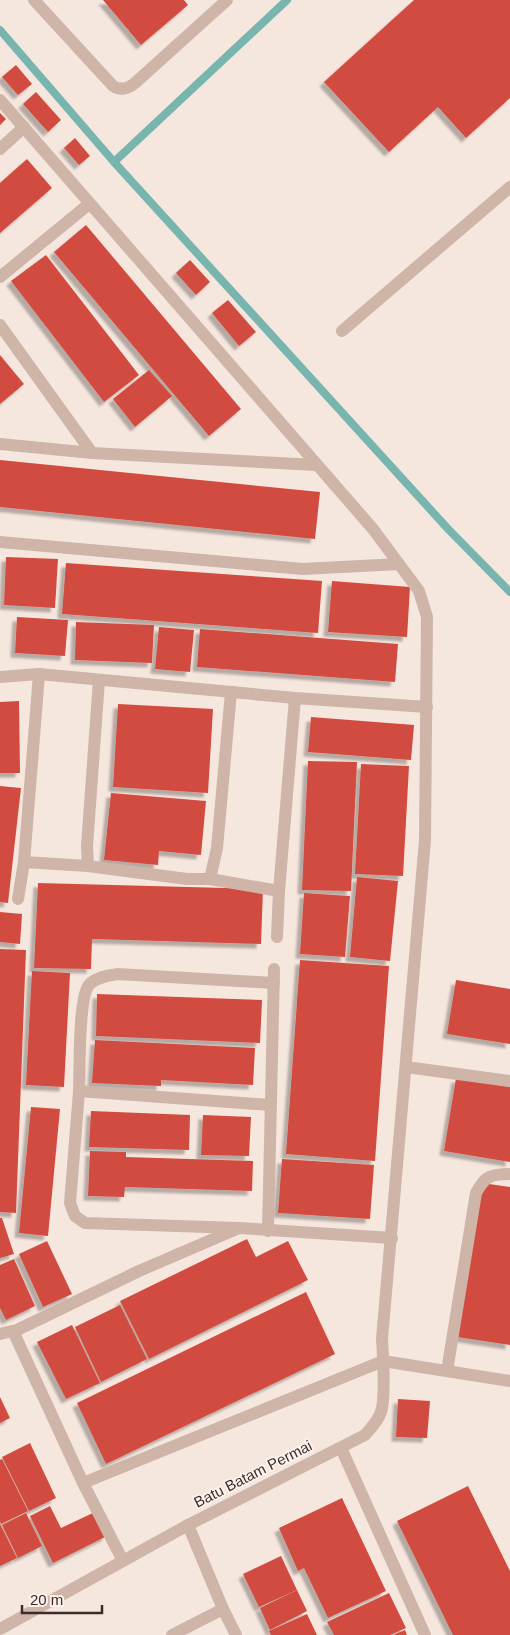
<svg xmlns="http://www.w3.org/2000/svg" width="510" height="1635" viewBox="0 0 510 1635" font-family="Helvetica,sans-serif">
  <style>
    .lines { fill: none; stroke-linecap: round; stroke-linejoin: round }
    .stream { stroke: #79b5af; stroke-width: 8 }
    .building { fill: #d24c3f; filter: url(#shadow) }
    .service { stroke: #cfb4a8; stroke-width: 12 }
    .minor { stroke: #cfb4a8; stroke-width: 12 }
    .labels { text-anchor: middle; stroke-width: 4; stroke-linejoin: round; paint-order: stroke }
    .street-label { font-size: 15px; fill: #3b2c29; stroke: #fcf1eb }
  </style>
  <defs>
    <filter id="shadow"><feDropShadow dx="-4.5" dy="4.5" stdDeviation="1" flood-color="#0004"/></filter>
  </defs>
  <rect width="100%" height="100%" fill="#f5e6de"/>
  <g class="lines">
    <g class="stream">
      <polyline points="0,30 114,162 449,530 510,592"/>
      <polyline points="114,162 287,0"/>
    </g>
  </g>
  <g class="building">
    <polygon points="103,0 184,0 188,5 141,45"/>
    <polygon points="414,0 510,0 510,98 466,138 438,107 389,152 324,82"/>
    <polygon points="16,65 32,84 18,95 2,77"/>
    <polygon points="36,92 61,120 48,132 23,104"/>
    <polygon points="0,113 6,119 0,125"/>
    <polygon points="75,138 90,156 79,165 64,148"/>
    <polygon points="27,159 52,188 0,233 0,183"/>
    <polygon points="86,225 241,409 209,436 54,252"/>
    <polygon points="46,255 139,375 104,402 11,281"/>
    <polygon points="190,260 210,282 196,295 176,273"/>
    <polygon points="228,300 256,332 239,346 212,313"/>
    <polygon points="0,355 24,384 0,404"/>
    <polygon points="149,370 172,396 135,427 113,399"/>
    <polygon points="0,460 320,492 315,539 0,507"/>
    <polygon points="6,557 58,559 55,608 4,605"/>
    <polygon points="66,563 322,581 318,633 62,614"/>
    <polygon points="332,581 410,587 407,637 328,632"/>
    <polygon points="17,617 68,620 65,656 15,653"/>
    <polygon points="76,622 154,625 152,663 75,660"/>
    <polygon points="159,627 194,630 190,672 155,669"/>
    <polygon points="200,629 398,644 395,682 197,667"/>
    <polygon points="19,701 20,773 0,773 0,702"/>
    <polygon points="118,704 213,709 208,793 113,787"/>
    <polygon points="311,717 414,725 411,760 308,752"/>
    <polygon points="308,761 357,762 351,891 302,890"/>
    <polygon points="361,764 409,766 403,876 355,874"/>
    <polygon points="0,786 21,788 8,903 0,902"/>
    <polygon points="111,793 206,801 201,855 159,851 158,865 104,860"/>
    <polygon points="357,877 398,881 390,961 350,957"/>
    <polygon points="38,883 263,889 261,944 92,939 91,969 34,968"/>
    <polygon points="304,893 350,896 345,957 300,954"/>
    <polygon points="0,912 22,914 20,944 0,942"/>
    <polygon points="0,949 26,950 16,1213 0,1212"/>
    <polygon points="300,960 389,966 375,1161 286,1154"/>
    <polygon points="32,971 70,973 64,1087 26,1085"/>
    <polygon points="456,980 510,989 510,1044 447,1034"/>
    <polygon points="97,994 262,1000 260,1043 96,1036"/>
    <polygon points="95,1040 255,1048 253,1085 161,1080 161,1086 92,1083"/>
    <polygon points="456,1078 510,1087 510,1162 444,1151"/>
    <polygon points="31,1107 60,1109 48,1236 19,1233"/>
    <polygon points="91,1111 190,1115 189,1150 89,1147"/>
    <polygon points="203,1115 251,1117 249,1156 201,1155"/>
    <polygon points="90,1151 126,1152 126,1157 253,1161 252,1191 125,1187 124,1197 88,1196"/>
    <polygon points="282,1159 374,1165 370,1219 278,1213"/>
    <polygon points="482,1183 510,1187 510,1345 457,1337"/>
    <polygon points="0,1218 2,1218 14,1254 0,1258"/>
    <polygon points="247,1239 256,1257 288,1241 308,1280 149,1359 120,1301"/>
    <polygon points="47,1241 72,1294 43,1307 19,1254"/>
    <polygon points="14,1259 35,1306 6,1320 0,1308 0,1265"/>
    <polygon points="306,1292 335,1354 106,1464 77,1403"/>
    <polygon points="120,1305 147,1359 101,1382 75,1327"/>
    <polygon points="72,1325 100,1383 66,1399 37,1342"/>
    <polygon points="0,1397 10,1418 0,1423"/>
    <polygon points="398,1399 430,1401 427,1438 396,1437"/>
    <polygon points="30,1443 56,1498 29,1511 2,1457"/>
    <polygon points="2,1459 28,1511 1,1524 0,1521 0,1460"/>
    <polygon points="468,1486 510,1571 510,1635 453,1635 397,1521"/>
    <polygon points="342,1498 386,1591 328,1618 304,1568 298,1571 279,1528"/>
    <polygon points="50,1506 61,1528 95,1512 107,1536 53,1563 30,1516"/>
    <polygon points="26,1513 42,1546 18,1558 2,1525"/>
    <polygon points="0,1524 17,1558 0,1566"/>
    <polygon points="281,1556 297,1590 259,1607 243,1574"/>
    <polygon points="297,1590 307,1611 270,1630 260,1608"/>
    <polygon points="389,1593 406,1628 390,1635 334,1635 327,1622"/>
    <polygon points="307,1614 317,1635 271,1635 269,1631"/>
    <polygon points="405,1630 407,1635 393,1635"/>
  </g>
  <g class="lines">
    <g class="service">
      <path d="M 34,0 L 113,86 C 121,91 128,89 135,83 L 227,0"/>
      <polyline points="342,331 510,187"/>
    </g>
    <g class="minor">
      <path d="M 0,100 L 373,529 L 419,591 L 427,617 L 425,840 L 382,1339 C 383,1357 386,1397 381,1412 C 378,1421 371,1428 365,1435 L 188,1525 L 0,1629"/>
      <polyline points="0,149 24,127"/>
      <polyline points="0,277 89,204"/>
      <polyline points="0,325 92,453"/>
      <polyline points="0,444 92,453 317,465"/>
      <polyline points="0,542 303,569 399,564"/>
      <polyline points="0,677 39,674 295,698 427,707"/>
      <polyline points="99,680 87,846 88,866 187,879 210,879 217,848 231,692"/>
      <polyline points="24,862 88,866"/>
      <polyline points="210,879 279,891"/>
      <polyline points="18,899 24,862 39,674"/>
      <polyline points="277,937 279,891 295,698"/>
      <polyline points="406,1067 510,1081"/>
      <polyline points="79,1091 270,1105"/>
      <path d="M 239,1228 L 85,1223 L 75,1216 L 70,1203 C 73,1166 76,1129 79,1092 C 80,1071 78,998 89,985 C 95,977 108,976 117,974 L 274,983"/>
      <polyline points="268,1231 274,969"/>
      <polyline points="13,1331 83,1483 123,1561"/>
      <polyline points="0,1334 17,1330 139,1271 239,1228 392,1238"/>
      <path d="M 447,1371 L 476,1193 C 485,1176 491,1174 510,1174"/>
      <polyline points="341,1448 425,1635"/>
      <polyline points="83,1483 383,1361 510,1381"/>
      <polyline points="188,1525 223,1609 236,1635"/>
      <polyline points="172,1635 223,1609"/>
    </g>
  </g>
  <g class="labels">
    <g class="street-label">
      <text transform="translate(253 1474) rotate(-27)" y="5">Batu Batam Permai</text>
    </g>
  </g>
  <path d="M22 1605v8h80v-8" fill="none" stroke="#3b2c29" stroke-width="2.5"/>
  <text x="30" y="1605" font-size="15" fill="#3b2c29" stroke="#fcf1eb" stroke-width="4" paint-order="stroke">20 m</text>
</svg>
